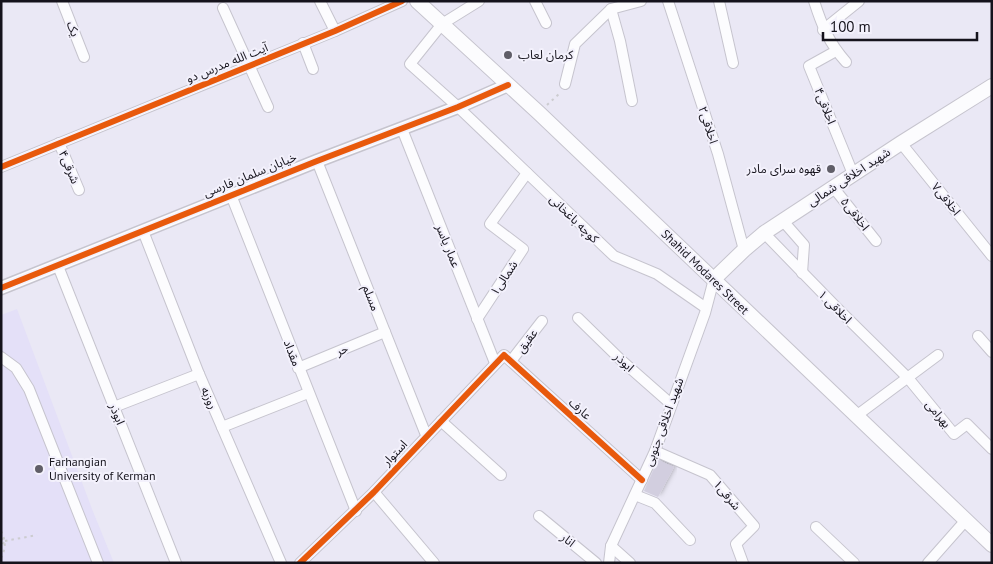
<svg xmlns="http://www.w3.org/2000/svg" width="993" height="564" viewBox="0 0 993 564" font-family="'PT Sans','Noto Sans Arabic',sans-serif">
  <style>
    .built { fill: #e4e0f8 }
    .building { fill: #d2cedf; filter: url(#shadow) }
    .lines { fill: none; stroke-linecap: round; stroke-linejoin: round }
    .minor-casing { stroke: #c6c4ce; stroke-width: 12 }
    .tertiary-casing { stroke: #c6c4ce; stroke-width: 15 }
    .secondary-casing { stroke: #c6c4ce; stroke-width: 16 }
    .path { stroke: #ccccd0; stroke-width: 2; stroke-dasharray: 2.5 4; stroke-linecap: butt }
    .minor { stroke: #fcfcfe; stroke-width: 10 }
    .tertiary { stroke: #fcfcfe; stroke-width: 12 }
    .secondary { stroke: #fcfcfe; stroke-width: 14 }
    .cycleway-casing { stroke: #f3f1fc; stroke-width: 9 }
    .cycleway { stroke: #e8590c; stroke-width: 6 }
    .poi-dot { fill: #605e68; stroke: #f3f1fc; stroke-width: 2 }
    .labels { text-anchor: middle; stroke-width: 4; stroke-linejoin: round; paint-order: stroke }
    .street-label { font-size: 12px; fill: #15131c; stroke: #f3f1fc }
    .poi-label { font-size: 12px; fill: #15131c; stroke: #f3f1fc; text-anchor: start }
  </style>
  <defs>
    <filter id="shadow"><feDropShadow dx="2.5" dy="-2.5" stdDeviation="2.5" flood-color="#0004"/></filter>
  </defs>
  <rect width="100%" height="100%" fill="#eae8f5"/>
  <polygon class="built" points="17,309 92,509 114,563 1,563 1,315"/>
  <polygon class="building" points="658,460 674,467 658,497 644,491"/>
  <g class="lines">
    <defs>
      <g id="minor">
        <polyline points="62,1 84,57"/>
        <polyline points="320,1 335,31"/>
        <polyline points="479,1 442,24 410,64 458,107 614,256 657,274 706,308"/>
        <polyline points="535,1 546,23"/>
        <polyline points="668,1 718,154 744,250"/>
        <polyline points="719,1 733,63"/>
        <path d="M 814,1 C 822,26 829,43 846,62"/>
        <polyline points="223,8 268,107"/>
        <polyline points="611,9 620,41 632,101"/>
        <polyline points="823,30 859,1"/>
        <polyline points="303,43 313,69"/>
        <polyline points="836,51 809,66 853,174"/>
        <polyline points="565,84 575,44 611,9 641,1"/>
        <polyline points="402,129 495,363"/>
        <polyline points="59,143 79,190"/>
        <polyline points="901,143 992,256"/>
        <polyline points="317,161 426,435"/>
        <polyline points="1,167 335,31 402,1"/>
        <polyline points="833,187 876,241"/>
        <polyline points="231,195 356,511"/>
        <polyline points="783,221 804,245 802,273"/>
        <polyline points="143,231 199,374 281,563"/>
        <polyline points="764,233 839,310 908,378 954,434 967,424 992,449"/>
        <polyline points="58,266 176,563"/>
        <polyline points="578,318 621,360 671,404"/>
        <polyline points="477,319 523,249 490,224 527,173"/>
        <polyline points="978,336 992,352"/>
        <polyline points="1,357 16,368 29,389 98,563"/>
        <polyline points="511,361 542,321"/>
        <polyline points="298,368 385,332"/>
        <polyline points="114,407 199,374"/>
        <polyline points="856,416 938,355"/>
        <polyline points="441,421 501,475"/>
        <polyline points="222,427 308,393"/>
        <polyline points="655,451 710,475 754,526 736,544 743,563"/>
        <polyline points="374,492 434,563"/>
        <polyline points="635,495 655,503 690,540"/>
        <polyline points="539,516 596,563"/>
        <polyline points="816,527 854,563"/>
        <polyline points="611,546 630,563"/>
        <polyline points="300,563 374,492 504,355 642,480"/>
        <polyline points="609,563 611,546 655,451 705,313 714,279"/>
        <polyline points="928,563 966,520"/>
      </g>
      <polyline id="tertiary" points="1,288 317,161 458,107 508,85"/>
      <g id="secondary">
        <polyline points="417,1 539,113 992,545"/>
        <polyline points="714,279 744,250 764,233 901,143 992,86"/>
      </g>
    </defs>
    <use href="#minor" class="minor-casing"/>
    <use href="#tertiary" class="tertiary-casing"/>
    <use href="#secondary" class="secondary-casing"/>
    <g class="path">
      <polyline points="547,105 560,93"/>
      <path d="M 1,531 C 6,541 6,548 1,558"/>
      <polyline points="1,538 5,541 1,546"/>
      <polyline points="5,541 37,535"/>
    </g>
    <use href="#minor" class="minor"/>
    <use href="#tertiary" class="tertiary"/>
    <use href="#secondary" class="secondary"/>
    <defs>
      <g id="cycleway">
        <polyline points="1,167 335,31 402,1"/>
        <polyline points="1,288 317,161 458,107 508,85"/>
        <polyline points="300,563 374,492 504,355 642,480"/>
      </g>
    </defs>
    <use href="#cycleway" class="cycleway-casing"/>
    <use href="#cycleway" class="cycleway"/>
  </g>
  <g class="poi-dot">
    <circle cx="508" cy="55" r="5"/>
    <circle cx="831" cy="169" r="5"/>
    <circle cx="39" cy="469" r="5"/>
  </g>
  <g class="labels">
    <g class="street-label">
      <text transform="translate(73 29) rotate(69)" y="4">یک</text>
      <text transform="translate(227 63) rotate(-22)" y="4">آیت الله مدرس دو</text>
      <text transform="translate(825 106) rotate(68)" y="4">اخلاقی۴</text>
      <text transform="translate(708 125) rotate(72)" y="4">اخلاقی۲</text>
      <text transform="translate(69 167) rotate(67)" y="4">شرقی۴</text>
      <text transform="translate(250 175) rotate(-22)" y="4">خیابان سلمان فارسی</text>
      <text transform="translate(849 177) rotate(-33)" y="4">شهید اخلاقی شمالی</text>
      <text transform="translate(946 199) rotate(51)" y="4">اخلاقی۷</text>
      <text transform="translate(855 214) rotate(52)" y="4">اخلاقی۵</text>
      <text transform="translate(574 219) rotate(44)" y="4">کوچه باغخانی</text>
      <text transform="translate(448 246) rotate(68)" y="4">عمار یاسر</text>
      <text transform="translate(705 272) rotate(44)" y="4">Shahid Modares Street</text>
      <text transform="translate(504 278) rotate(-56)" y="4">شمالی۱</text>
      <text transform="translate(371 298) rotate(69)" y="4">مسلم</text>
      <text transform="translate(835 307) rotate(45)" y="4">اخلاقی ۱</text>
      <text transform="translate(527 341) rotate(-53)" y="4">عقیق</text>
      <text transform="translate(342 350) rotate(-23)" y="4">حر</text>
      <text transform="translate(292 353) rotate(69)" y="4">مقداد</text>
      <text transform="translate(624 362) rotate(43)" y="4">ابوذر</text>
      <text transform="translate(209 398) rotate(66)" y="4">روزبه</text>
      <text transform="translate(580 409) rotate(42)" y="4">عارف</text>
      <text transform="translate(117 414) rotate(68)" y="4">ابوذر</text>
      <text transform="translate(938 414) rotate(50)" y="4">بهرامی</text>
      <text transform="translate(664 422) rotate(-70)" y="4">شهید اخلاقی جنوبی</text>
      <text transform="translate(395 453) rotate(-47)" y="4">استوار</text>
      <text transform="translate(727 495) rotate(50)" y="4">شرقی۱</text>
      <text transform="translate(568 540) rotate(39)" y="4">انار</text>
    </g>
    <g class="poi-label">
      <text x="518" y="59">کرمان لعاب</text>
      <text x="821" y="173" text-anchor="end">قهوه سرای مادر</text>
      <text x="49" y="466">Farhangian<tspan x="49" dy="14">University of Kerman</tspan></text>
    </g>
  </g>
  <rect width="993" height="564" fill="none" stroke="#15131c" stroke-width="5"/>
  <path d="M823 32v8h154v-8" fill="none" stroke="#15131c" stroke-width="2.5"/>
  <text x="830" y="32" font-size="15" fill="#15131c" stroke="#f3f1fc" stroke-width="4" paint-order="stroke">100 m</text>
</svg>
